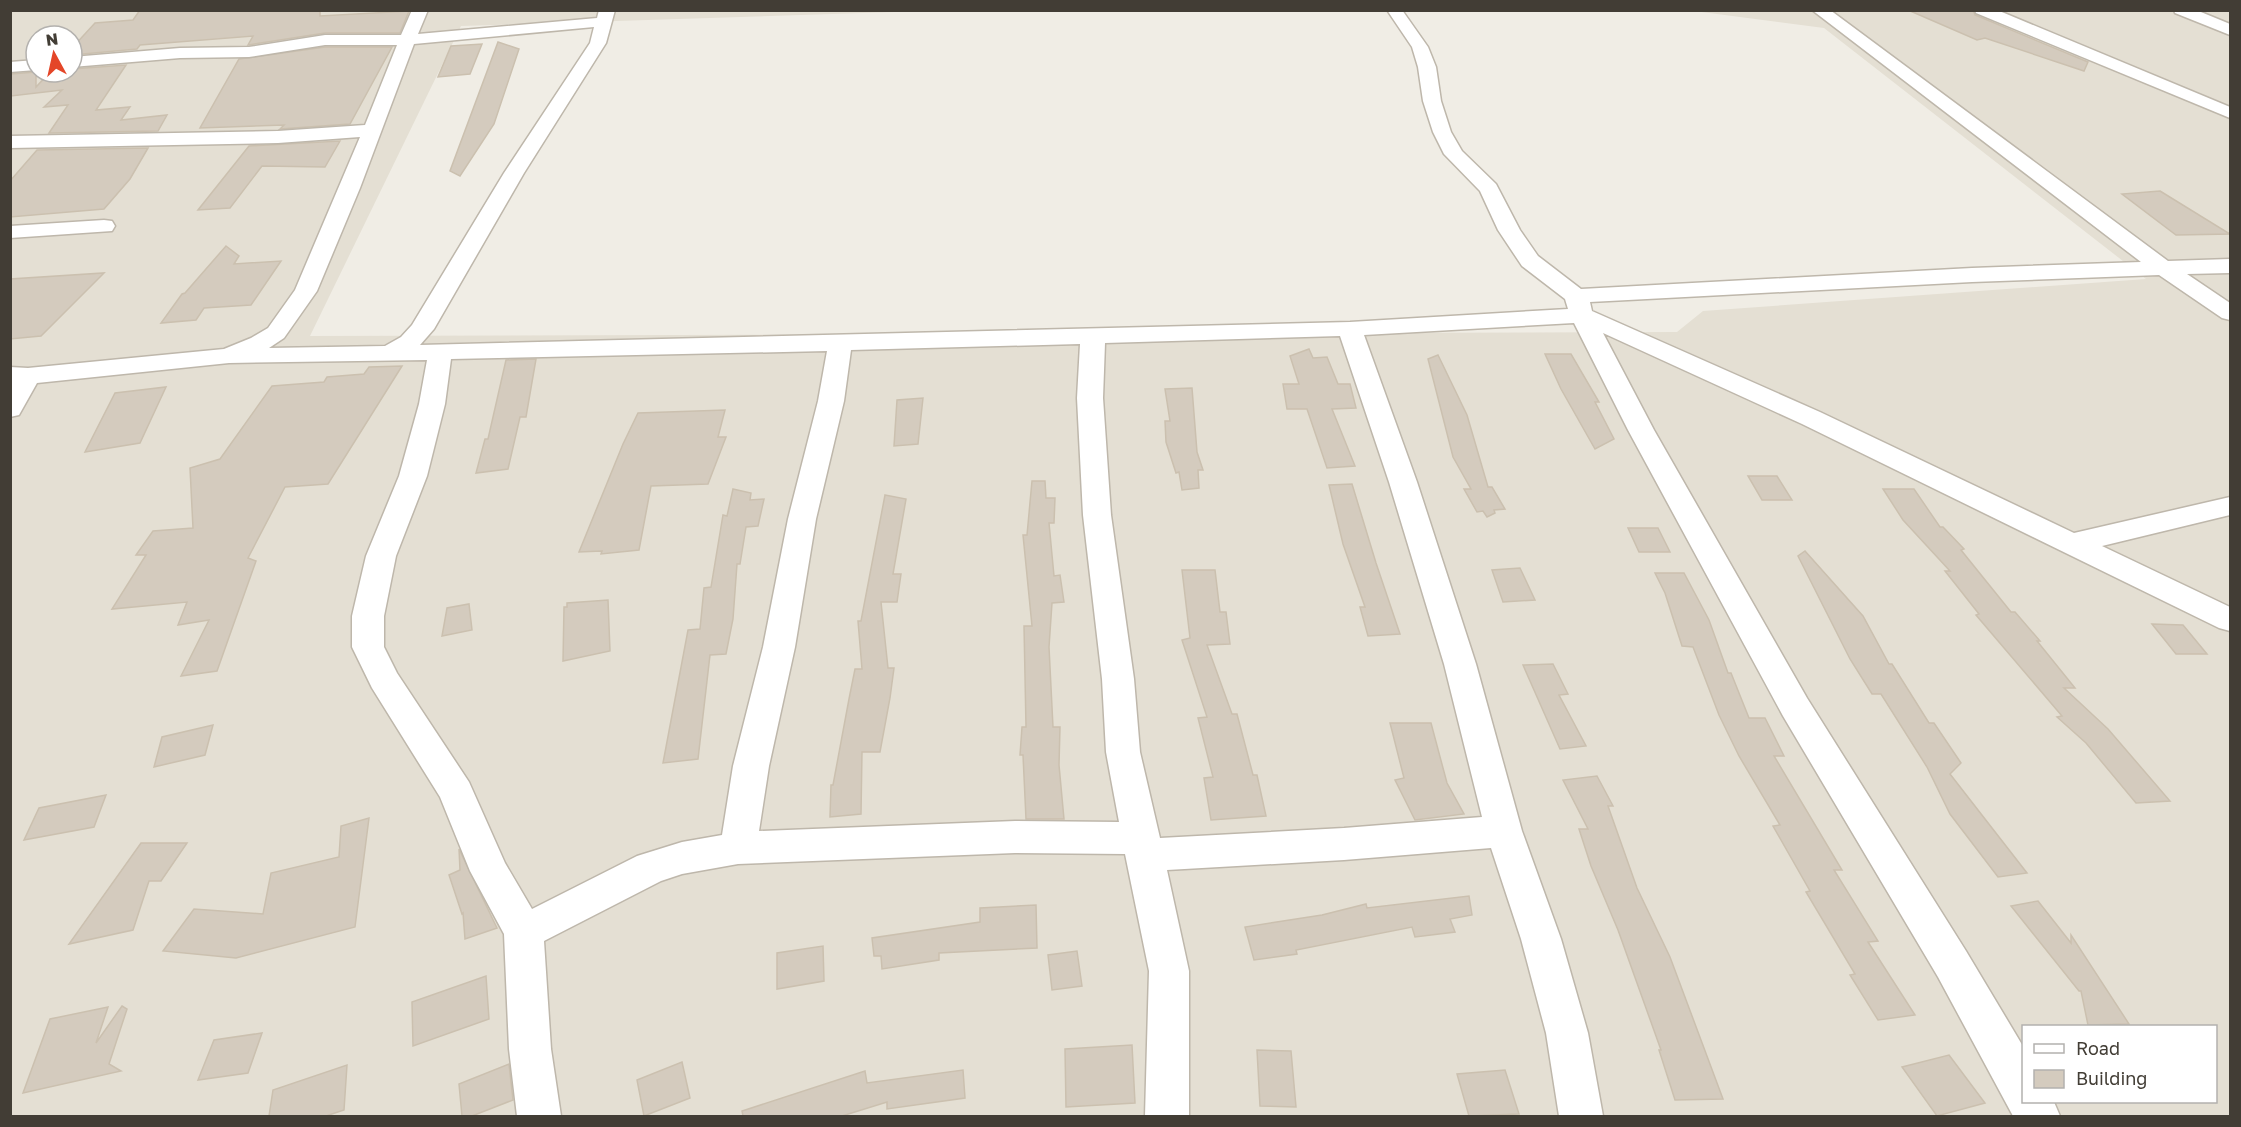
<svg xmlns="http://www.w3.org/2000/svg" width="2241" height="1127" viewBox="0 0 2241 1127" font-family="'Golos Text',sans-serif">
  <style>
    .residential { fill: #e4dfd3; fill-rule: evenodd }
    .building { fill: #d4cbbe; stroke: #cbc0af; stroke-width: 1.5 }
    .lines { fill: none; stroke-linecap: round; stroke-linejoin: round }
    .minor-casing { stroke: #beb7ab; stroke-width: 3 }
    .minor { fill: #fff; fill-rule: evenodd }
  </style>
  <rect width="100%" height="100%" fill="#f0ede5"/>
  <path class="residential" d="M 10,11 L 925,11 L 461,26 L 310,336 L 1677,332 L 1703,311 L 2146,279 L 1824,28 L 1694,11 L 2230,11 L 2230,1116 L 11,1116 ZM 36,36 L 72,36 L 72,72 L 36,72 ZM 2024,1026 L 2216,1026 L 2216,1102 L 2024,1102 Z"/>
  <g class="building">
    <polygon points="140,10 320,10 320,16 409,11 400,33 325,33 248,45 253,36 140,45 137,49 72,55 72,48 95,23 133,20"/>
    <polygon points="1908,10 1973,10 1975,15 2088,62 2084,71 1985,38 1977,40"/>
    <polygon points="498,42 519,49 494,124 460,176 450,171"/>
    <polygon points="482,44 470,74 438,77 451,46"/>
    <polygon points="325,47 392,47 350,124 280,129 284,125 200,128 239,59"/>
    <polygon points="126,65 96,110 130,107 121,120 167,115 158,131 49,133 68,105 44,107 62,90 11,96 11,74 36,72 36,87 50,72 72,72 72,69"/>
    <polygon points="340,141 325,167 262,166 230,208 198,210 249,146"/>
    <polygon points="148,148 130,179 104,209 10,217 10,181 37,150"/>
    <polygon points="2160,191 2230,234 2176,235 2122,194"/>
    <polygon points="226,246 239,256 234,264 281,261 251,305 204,308 196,320 161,323 182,294 185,293"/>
    <polygon points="104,273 41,336 10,339 10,279"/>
    <polygon points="1309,349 1313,358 1327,357 1338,384 1350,384 1356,408 1332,409 1355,466 1327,468 1307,409 1287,409 1283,384 1299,384 1290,356"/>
    <polygon points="1545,354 1571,354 1599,402 1595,402 1614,439 1595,449 1561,389"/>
    <polygon points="1438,355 1467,415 1488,487 1492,487 1505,509 1494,510 1495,513 1487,517 1483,511 1477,512 1464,489 1471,489 1453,457 1428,359"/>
    <polygon points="536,359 526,417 520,417 508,469 476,473 485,439 488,439 506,360"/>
    <polygon points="402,366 328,484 285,487 248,558 256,561 217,671 181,676 209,620 178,625 187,602 112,609 146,555 136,555 153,531 193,528 190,468 220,459 272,386 324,382 327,377 364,374 369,367"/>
    <polygon points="166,387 140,443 85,452 115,393"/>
    <polygon points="1192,388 1197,452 1203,470 1198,470 1199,488 1182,490 1179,472 1176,473 1166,442 1165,421 1170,421 1165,389"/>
    <polygon points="923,398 918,444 894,446 897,400"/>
    <polygon points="725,410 718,437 726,437 708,484 651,486 639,550 601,554 602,551 579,552 623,444 638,413"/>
    <polygon points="1748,476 1777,476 1792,500 1762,500"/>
    <polygon points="1032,481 1045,481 1046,498 1055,498 1054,523 1049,523 1054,576 1060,575 1064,602 1052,603 1049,647 1053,727 1060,727 1059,765 1064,819 1026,819 1023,755 1020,755 1022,727 1026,727 1024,626 1032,626 1023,535 1027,535"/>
    <polygon points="1352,484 1376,563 1400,634 1368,636 1360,607 1365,607 1343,544 1329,485"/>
    <polygon points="733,489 751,493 750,500 764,499 758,526 746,527 740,564 737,564 733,619 726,654 710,655 698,759 663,763 688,630 700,629 704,588 711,587 723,515 727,516"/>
    <polygon points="1883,489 1914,489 1940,527 1943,527 1964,549 1961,550 2011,612 2015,612 2040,641 2037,641 2075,688 2064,688 2108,729 2170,801 2136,803 2086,743 2057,717 2062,716 1976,615 1979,614 1945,571 1950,571 1903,520"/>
    <polygon points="885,495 906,499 893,574 901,574 897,602 881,602 888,668 894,668 890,698 880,752 862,752 861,814 830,817 831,785 833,785 849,699 855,669 862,669 858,621 861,621"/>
    <polygon points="1628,528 1658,528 1670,552 1639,552"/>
    <polygon points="1805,551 1863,616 1889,664 1892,664 1929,723 1934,723 1961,763 1950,774 2027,873 1998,877 1950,814 1927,767 1881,694 1872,694 1850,659 1798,556"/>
    <polygon points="1520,568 1535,600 1503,602 1492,570"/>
    <polygon points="1182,570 1215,570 1220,612 1226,612 1230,644 1207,645 1232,714 1237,714 1253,775 1257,775 1266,816 1211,820 1204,778 1213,777 1198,718 1207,717 1182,640 1190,638"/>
    <polygon points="1655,573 1684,573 1709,620 1728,673 1731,673 1749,718 1765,718 1784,756 1774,756 1842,870 1834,870 1878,941 1868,942 1915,1015 1878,1020 1850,975 1855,974 1806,892 1810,891 1773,826 1780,825 1739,756 1719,715 1693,647 1682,646 1665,593"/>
    <polygon points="608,600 610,651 563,661 564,607 567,607 567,603"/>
    <polygon points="469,604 472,630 442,636 447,608"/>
    <polygon points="2152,624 2183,625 2207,654 2176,654"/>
    <polygon points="1553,664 1568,694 1559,695 1586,746 1560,749 1523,665"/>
    <polygon points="1390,723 1431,723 1447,783 1464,814 1415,820 1395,780 1404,778"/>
    <polygon points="213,725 205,755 154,767 162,737"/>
    <polygon points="1597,776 1613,806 1608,806 1637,888 1670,957 1723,1099 1675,1100 1659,1050 1661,1050 1618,930 1591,866 1579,829 1588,829 1563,780"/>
    <polygon points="106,795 94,827 24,840 39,808"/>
    <polygon points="369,818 355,927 236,958 163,951 194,909 263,914 271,873 339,857 341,826"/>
    <polygon points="141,843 187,843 161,881 149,881 133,930 69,944"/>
    <polygon points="459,849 497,928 465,939 463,913 462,914 449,875 460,870"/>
    <polygon points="1469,896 1472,915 1450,919 1455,932 1415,937 1412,927 1296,950 1297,954 1254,960 1245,927 1322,915 1366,904 1367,908"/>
    <polygon points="2038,901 2071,943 2071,935 2129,1024 2088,1025 2081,991 2079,991 2011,906"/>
    <polygon points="1036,905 1037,948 939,953 939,960 882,969 881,956 874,956 872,938 980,922 980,908"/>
    <polygon points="823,946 824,981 777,989 777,953"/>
    <polygon points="1077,951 1082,986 1052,990 1048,955"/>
    <polygon points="486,976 489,1019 413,1046 412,1002"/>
    <polygon points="122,1006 127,1009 109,1064 121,1071 23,1093 50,1019 108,1007 96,1043"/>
    <polygon points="262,1033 248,1073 198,1080 214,1040"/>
    <polygon points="1132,1045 1135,1103 1066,1107 1065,1049"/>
    <polygon points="1257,1050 1291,1051 1296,1107 1260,1106"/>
    <polygon points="1949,1055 1985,1103 1937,1116 1902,1067"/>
    <polygon points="682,1062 690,1098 644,1116 637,1080"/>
    <polygon points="509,1064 513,1100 472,1116 462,1116 459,1084"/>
    <polygon points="347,1065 344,1110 326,1116 269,1116 273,1090"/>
    <polygon points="963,1070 965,1098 887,1109 887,1102 842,1116 743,1116 742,1111 865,1071 867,1083"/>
    <polygon points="1505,1070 1519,1114 1469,1116 1457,1074"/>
  </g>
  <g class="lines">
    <defs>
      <g id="minor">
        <path d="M 412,10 L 428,10 L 418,34 L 597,18 L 599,10 L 615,10 L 606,43 L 524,173 L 434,329 L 420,345 L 1350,322 L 1568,309 L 1565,299 L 1522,266 L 1498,230 L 1480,191 L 1444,154 L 1433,132 L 1423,101 L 1418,67 L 1412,47 L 1387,10 L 1402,10 L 1428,47 L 1436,67 L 1441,101 L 1451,132 L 1462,151 L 1496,184 L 1520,230 L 1538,256 L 1581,289 L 1972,268 L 2141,262 L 1812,10 L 1830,10 L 2168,261 L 2230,259 L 2230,273 L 2187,274 L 2230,303 L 2230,320 L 2222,318 L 2159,275 L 1972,282 L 1590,302 L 1592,311 L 1820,412 L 2074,533 L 2230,497 L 2230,515 L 2102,546 L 2230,607 L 2230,631 L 2219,628 L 1802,424 L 1603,333 L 1654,430 L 1807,698 L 1966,951 L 2024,1048 L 2024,1102 L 2054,1102 L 2060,1116 L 2013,1116 L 1938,977 L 1783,716 L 1628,430 L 1574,323 L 1364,335 L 1417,482 L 1476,664 L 1522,831 L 1561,939 L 1588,1033 L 1603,1116 L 1559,1116 L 1546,1033 L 1521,939 L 1491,848 L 1344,860 L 1167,870 L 1189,971 L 1189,1116 L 1145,1116 L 1149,971 L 1125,854 L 1015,853 L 738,864 L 682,874 L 661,881 L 544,941 L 551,1049 L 561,1116 L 517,1116 L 509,1049 L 504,934 L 470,871 L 440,797 L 372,688 L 352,647 L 352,616 L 366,556 L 399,476 L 419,404 L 427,360 L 229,363 L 37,383 L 19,415 L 10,417 L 10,367 L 28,368 L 224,349 L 251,338 L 268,328 L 295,290 L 360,137 L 278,143 L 10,148 L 10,136 L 278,131 L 365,125 L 397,45 L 325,45 L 249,57 L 180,58 L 72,67 L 72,57 L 180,48 L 249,47 L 325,35 L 401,35 ZM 594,27 L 590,43 L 504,173 L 412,325 L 401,337 L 385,346 L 269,348 L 284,338 L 317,291 L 360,188 L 414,44 ZM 1340,336 L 1389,482 L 1444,664 L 1482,817 L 1344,828 L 1160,838 L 1140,752 L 1134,679 L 1111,515 L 1103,398 L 1105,343 ZM 1080,344 L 1077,398 L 1083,515 L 1102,679 L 1106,752 L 1119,822 L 1015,821 L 759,831 L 769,766 L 795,647 L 816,519 L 844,401 L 851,350 ZM 827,351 L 818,401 L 788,519 L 763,647 L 733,766 L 722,835 L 682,842 L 637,856 L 532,909 L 505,863 L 469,782 L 397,673 L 384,647 L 384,616 L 396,556 L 427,476 L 445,404 L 451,359 Z"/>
        <polygon points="1975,10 1997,10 2230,107 2230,118 1976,13"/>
        <polygon points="2174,10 2196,10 2230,24 2230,35 2175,13"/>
        <polygon points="36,60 36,70 10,72 10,62"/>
        <polygon points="104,220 112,221 115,226 112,231 10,238 10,226"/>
      </g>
    </defs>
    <use href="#minor" class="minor-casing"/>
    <use href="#minor" class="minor"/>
  </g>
  <rect width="2241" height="1127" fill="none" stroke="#423d35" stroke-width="24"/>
  <rect x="2022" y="1025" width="195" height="78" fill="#ffffff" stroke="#b3b1ae" stroke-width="1.5"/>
  <rect x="2034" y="1044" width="30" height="9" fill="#ffffff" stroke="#b3b1ae" stroke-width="1.5"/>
  <text x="2076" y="1055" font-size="18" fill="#423d35">Road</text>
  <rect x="2034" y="1070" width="30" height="18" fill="#d4cbbe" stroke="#b3b1ae" stroke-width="1.5"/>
  <text x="2076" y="1085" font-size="18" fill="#423d35">Building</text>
  <g transform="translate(54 54) rotate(352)"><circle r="28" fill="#ffffff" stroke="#b3b1ae" stroke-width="1.5"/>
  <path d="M0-4.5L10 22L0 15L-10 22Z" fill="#e44628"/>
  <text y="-9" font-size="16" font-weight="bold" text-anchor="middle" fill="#423d35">N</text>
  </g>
</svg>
